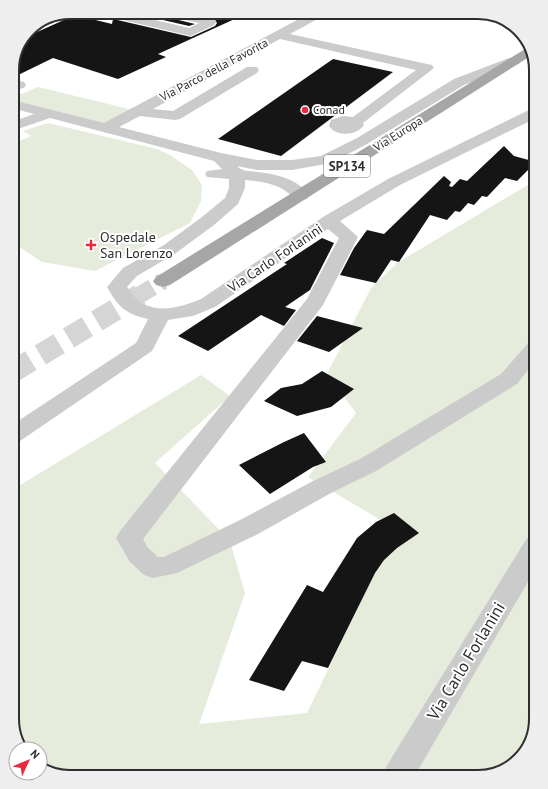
<svg xmlns="http://www.w3.org/2000/svg" width="548" height="789" viewBox="0 0 548 789" font-family="'PT Sans',sans-serif">
  <style>
    .green { fill: #e5ecdb }
    .building { fill: #151515 }
    .lines { fill: none; stroke-linecap: round; stroke-linejoin: round }
    .major-tunnel-far1 { stroke: #d5d5d5; stroke-width: 17; stroke-dasharray: 17 8; stroke-linecap: butt }
    .major-tunnel { stroke: #d5d5d5; stroke-width: 22; stroke-dasharray: 22 11; stroke-linecap: butt }
    .minor { fill: #cbcbcb; fill-rule: evenodd }
    .major { fill: #a6a6a6; fill-rule: evenodd }
    .poi-dot { fill: #ed283c; stroke: #fff; stroke-width: 1.5 }
    .labels { text-anchor: middle; stroke-width: 4; stroke-linejoin: round; paint-order: stroke }
    .far-street-label { font-size: 12px; fill: #2e2e2e; stroke: #fff }
    .far-poi-label { font-size: 12px; fill: #2e2e2e; stroke: #fff; text-anchor: start }
    .shield { fill: #fff; stroke: #6d6d6d; stroke-width: 1 }
    .shield-label { font-size: 13px; font-weight: bold; fill: #2e2e2e }
    .poi-label { font-size: 14px; fill: #2e2e2e; stroke: #fff; text-anchor: start }
    .street-label { font-size: 14px; fill: #2e2e2e; stroke: #fff }
    .near-street-label { font-size: 17px; fill: #2e2e2e; stroke: #fff }
    .rim { fill: none; stroke: #2e2e2e; stroke-width: 2 }
  </style>
  <rect width="100%" height="100%" fill="#fff"/>
  <g class="green">
    <polygon points="38,87 137,111 109,126 12,101 12,93 22,94"/>
    <polygon points="48,123 157,149 170,155 192,170 202,185 201,201 190,223 95,271 42,262 12,242 12,144 31,136 23,131"/>
    <polygon points="536,180 536,719 528,748 507,769 478,777 66,777 40,768 40,749 20,748 12,719 12,490 201,375 230,396 155,463 230,541 245,593 199,724 307,713 396,529 308,477 356,413 327,374 371,288 397,263"/>
  </g>
  <g class="building">
    <polygon points="128,12 159,12 162,16 195,24 189,26"/>
    <polygon points="189,12 250,12 158,54 166,57 118,79 53,58 12,78 12,66 26,37 75,15 112,24 113,19 191,37 215,26 217,23 214,18"/>
    <polygon points="333,59 393,72 281,156 218,139"/>
    <polygon points="504,146 514,156 536,162 517,181 505,178 487,197 482,196 474,205 468,203 460,212 455,211 447,220 430,215 399,262 391,260 376,283 340,275 354,248 367,230 384,234 444,176 451,182 449,186 452,187 460,179 467,181"/>
    <polygon points="322,238 334,243 310,290 285,307 296,310 284,326 261,315 208,351 178,336 287,264 284,263"/>
    <polygon points="317,316 363,328 329,352 297,341"/>
    <polygon points="322,371 354,389 331,407 297,416 264,401 281,388 302,384"/>
    <polygon points="304,433 326,462 313,467 270,494 239,465 284,442"/>
    <polygon points="394,513 419,533 397,548 384,560 375,573 328,668 302,661 284,691 249,680 307,585 323,592 357,538 376,522"/>
  </g>
  <g class="lines">
    <polyline class="major-tunnel-far1" points="138,296 163,281"/>
    <polyline class="major-tunnel" points="12,372 140,295"/>
    <g class="minor">
      <polygon points="99,12 121,12 189,28 199,23 162,15 160,12 182,12 214,19 216,22 214,25 191,36 101,15"/>
      <path d="M 312,12 L 327,12 L 325,15 L 290,34 L 427,64 L 432,65 L 434,68 L 363,123 L 364,125 C 357,136 336,137 329,126 L 331,120 L 343,116 L 353,117 L 416,70 L 280,39 L 153,109 L 173,111 L 247,67 L 257,67 L 259,70 L 257,73 L 180,119 L 175,120 L 140,116 L 119,127 L 221,153 L 257,160 L 292,160 L 321,156 L 357,138 L 454,79 L 509,58 L 519,58 L 521,61 L 519,64 L 464,85 L 367,144 L 331,163 L 292,170 L 257,170 L 237,166 C 243,172 250,171 258,172 C 276,174 298,179 309,195 L 307,199 C 294,202 288,190 276,186 C 267,182 256,181 245,180 L 245,188 L 238,204 L 214,225 L 176,253 L 137,276 L 127,287 C 144,317 174,310 201,299 L 323,217 L 388,179 L 531,109 L 536,108 L 536,118 L 400,185 L 340,221 L 358,237 L 323,305 L 143,539 L 148,548 L 158,557 L 164,557 L 240,520 L 313,481 L 360,459 L 501,374 L 529,342 L 536,340 L 536,360 L 517,384 L 376,471 L 331,493 L 258,534 L 177,573 L 153,578 L 144,575 L 130,562 L 116,538 L 120,531 L 307,299 L 339,238 L 328,229 L 215,307 L 193,316 L 168,320 L 152,351 L 20,441 L 12,444 L 12,425 L 136,343 L 148,319 C 126,314 118,307 107,287 L 123,268 L 164,245 L 202,217 L 225,198 L 229,188 L 229,179 L 207,177 L 205,174 L 207,171 L 222,169 L 214,161 L 50,118 L 12,131 L 12,122 L 34,114 L 12,108 L 12,100 L 104,123 Z"/>
      <polygon points="12,79 24,82 26,85 24,88 19,89 12,87"/>
      <polygon points="536,535 536,568 414,777 381,777 386,767 527,538"/>
    </g>
    <polygon class="major" points="530,46 532,55 170,285 163,287 156,285 153,281 156,277"/>
  </g>
  <g class="poi-dot">
    <circle cx="305" cy="110" r="4"/>
    <path d="M89 239h4v4h4v4h-4v4h-4v-4h-4v-4h4z"/>
  </g>
  <g class="labels">
    <g class="far-street-label">
      <text transform="translate(214 70) rotate(-28)" y="4">Via Parco della Favorita</text>
      <text transform="translate(398 134) rotate(-32)" y="4">Via Europa</text>
    </g>
    <g class="far-poi-label">
      <text x="313" y="114">Conad</text>
    </g>
    <rect class="shield" x="324" y="155" width="46" height="22" rx="3"/>
    <g class="shield-label">
      <text x="347" y="171">SP134</text>
    </g>
    <g class="poi-label">
      <text x="100" y="242">Ospedale<tspan x="100" dy="16">San Lorenzo</tspan></text>
    </g>
    <g class="street-label">
      <text transform="translate(275 258) rotate(-34)" y="5">Via Carlo Forlanini</text>
    </g>
    <g class="near-street-label">
      <text transform="translate(466 661) rotate(-59)" y="6">Via Carlo Forlanini</text>
    </g>
  </g>
  <path d="M0 0H548V789H0ZM70 19H478A51 51 0 0 1 529 70V719A51 51 0 0 1 478 770H70A51 51 0 0 1 19 719V70A51 51 0 0 1 70 19Z" fill="#eee" fill-rule="evenodd"/>
  <path class="rim" d="M70 19H478A51 51 0 0 1 529 70V719A51 51 0 0 1 478 770H70A51 51 0 0 1 19 719V70A51 51 0 0 1 70 19Z"/>
  <g transform="translate(28 761) rotate(46)"><circle r="19" fill="#ffffff" stroke="#ababab"/>
  <path d="M0-3L7 15L0 10L-7 15Z" fill="#ed283c"/>
  <text y="-6" font-size="11" font-weight="bold" text-anchor="middle" fill="#2e2e2e">N</text>
  </g>
</svg>
